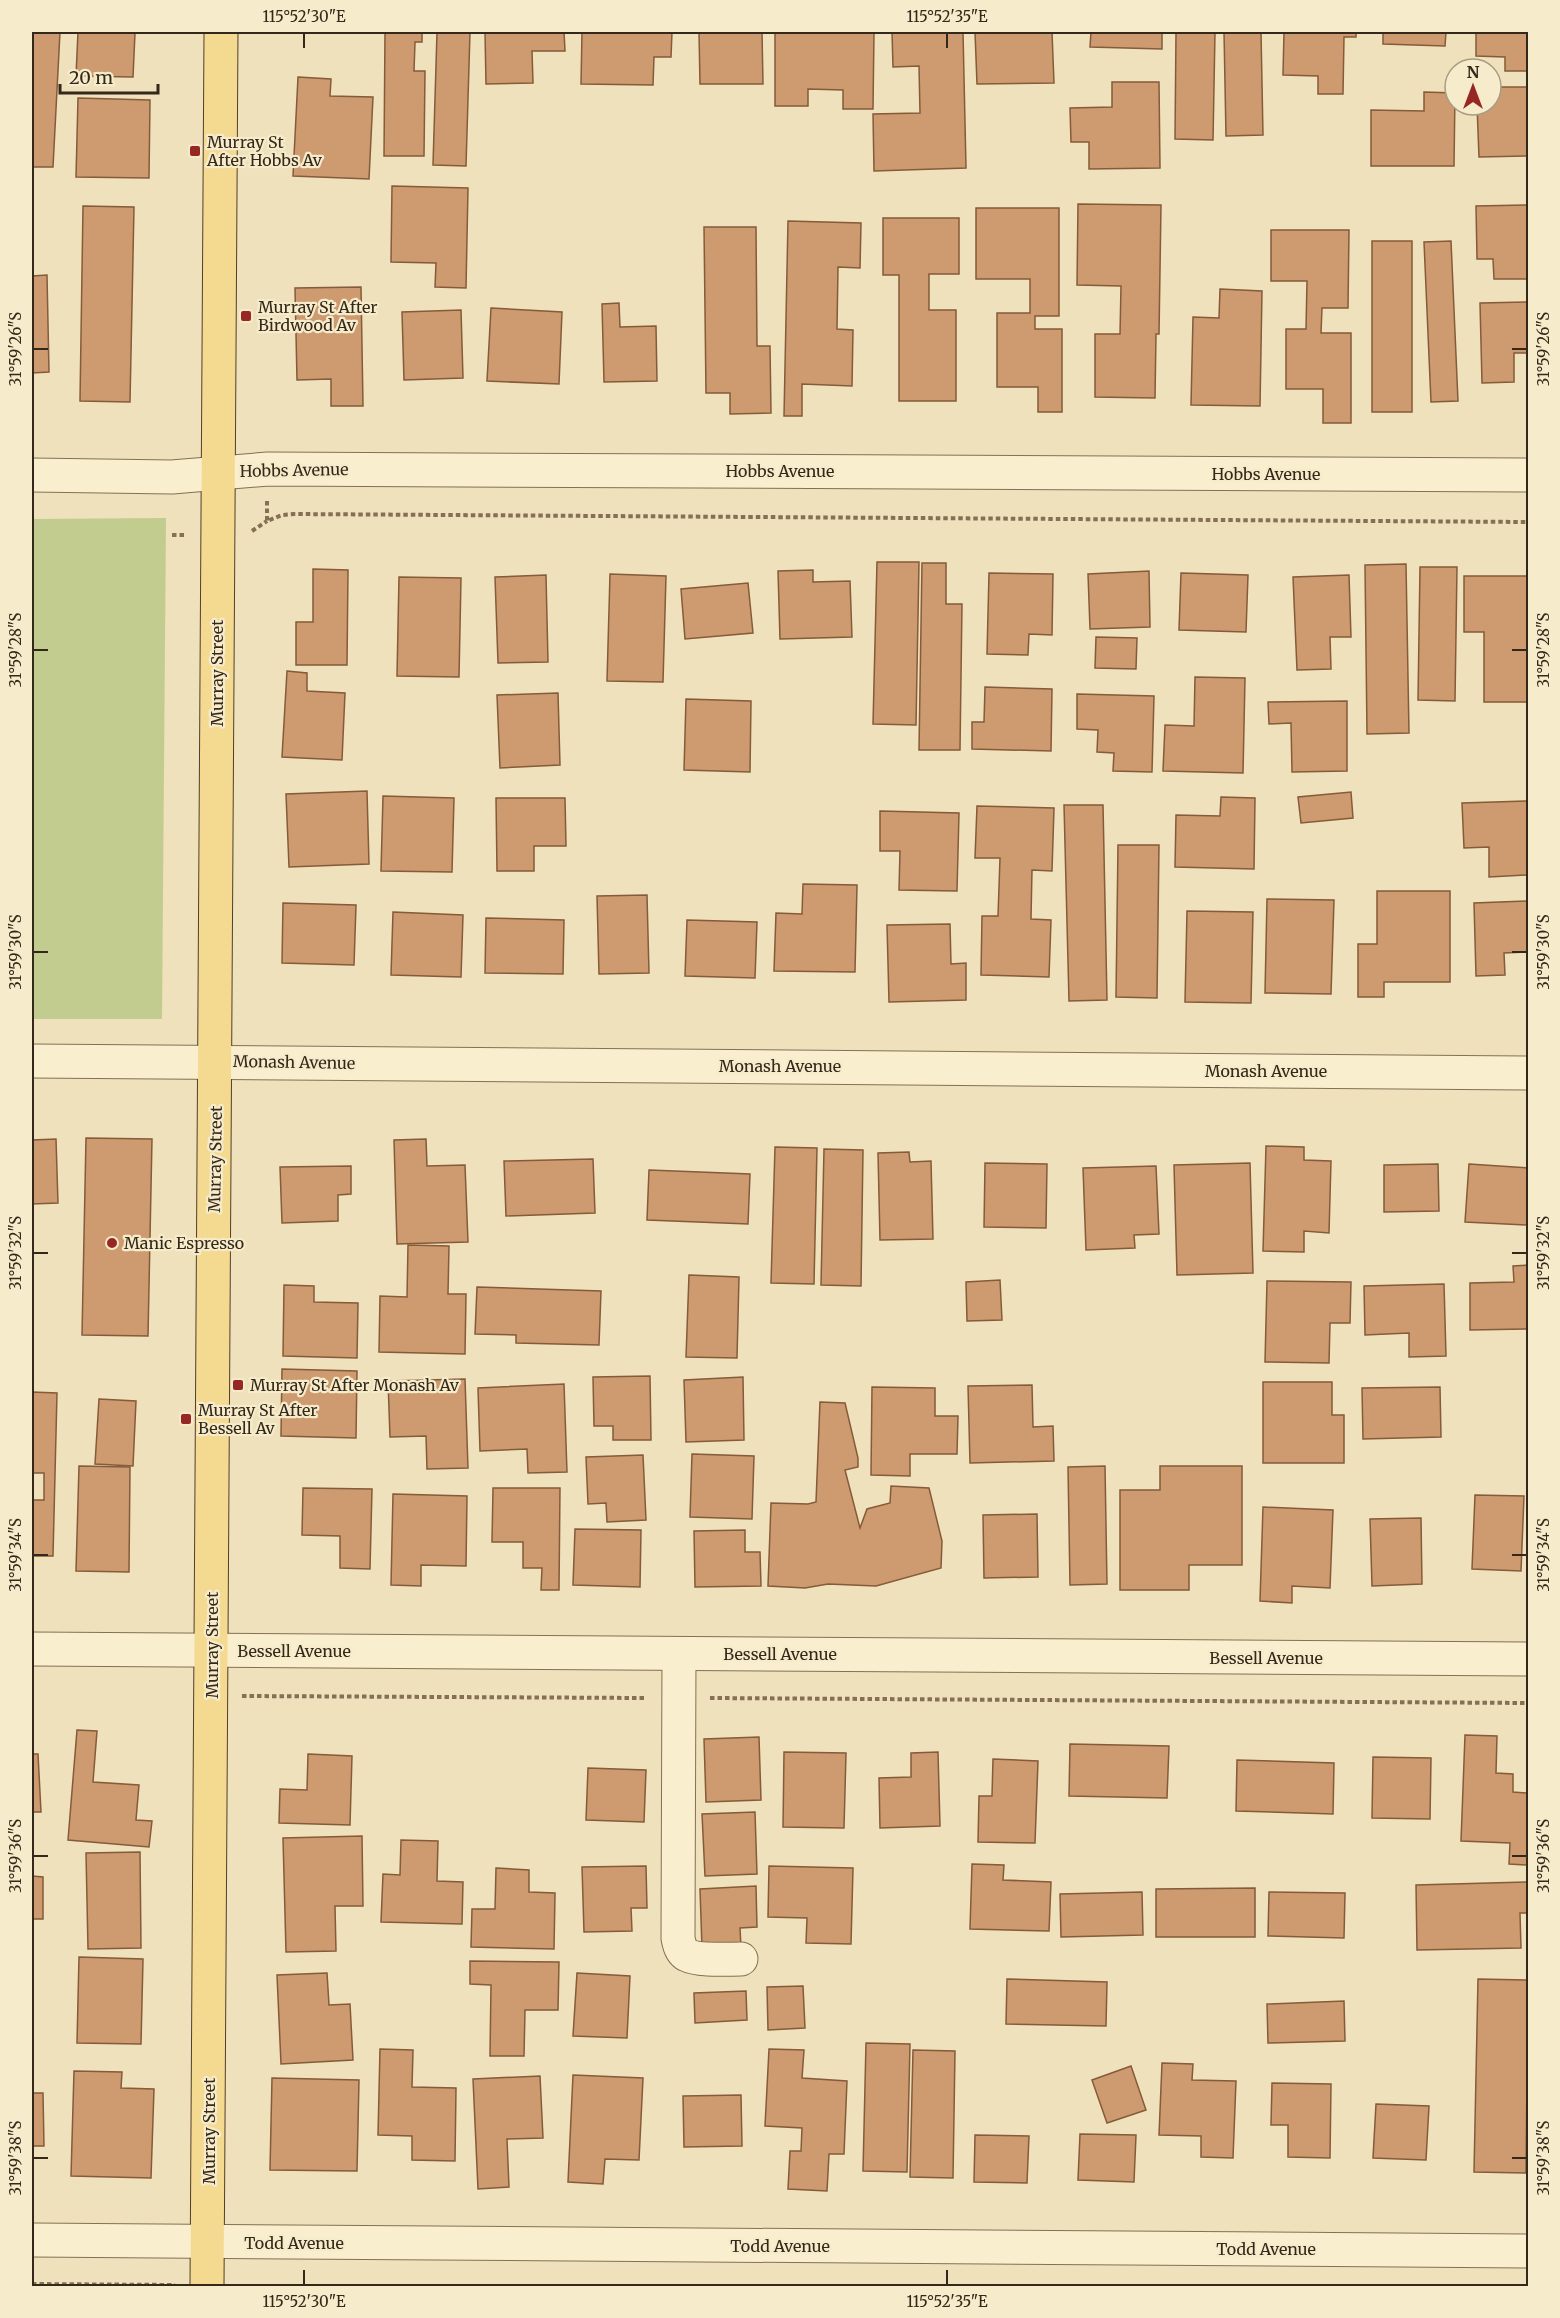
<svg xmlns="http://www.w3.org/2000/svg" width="1560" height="2318" viewBox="0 0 1560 2318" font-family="Merriweather,serif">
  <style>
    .green { fill: #c2cc8f }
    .building { fill: #ce9a6f; stroke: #855b3a; stroke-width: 1.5 }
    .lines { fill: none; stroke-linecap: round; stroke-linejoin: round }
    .minor-casing { stroke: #857055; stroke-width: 35 }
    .major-casing { stroke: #523e2a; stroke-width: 35 }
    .path { stroke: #857055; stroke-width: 4; stroke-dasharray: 4.5 3; stroke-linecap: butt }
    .minor { stroke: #f9eece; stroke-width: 33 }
    .major { stroke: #f4d990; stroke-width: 33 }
    .ticks { fill: none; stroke: #34281a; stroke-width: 2 }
    .poi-dot { fill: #962723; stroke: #f6ebca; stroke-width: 2 }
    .labels { text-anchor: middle; stroke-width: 4.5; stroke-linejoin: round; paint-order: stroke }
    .poi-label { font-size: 16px; fill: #34281a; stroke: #f6ebca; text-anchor: start }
    .street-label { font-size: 16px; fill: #34281a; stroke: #f6ebca }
    .neatline { fill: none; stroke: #34281a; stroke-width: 2 }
    .ticks-label { font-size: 15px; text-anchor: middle; fill: #34281a }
  </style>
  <rect width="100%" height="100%" fill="#eee1bb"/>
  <polygon class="green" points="166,518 162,1019 32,1019 32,519"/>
  <g class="building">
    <polygon points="32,32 60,32 53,167 32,167"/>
    <polygon points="78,32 158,32 158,33 135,33 133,77 76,76"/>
    <polygon points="293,32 366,32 293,33"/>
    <polygon points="385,32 422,32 422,42 415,42 414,71 425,71 424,156 384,156"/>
    <polygon points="437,32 470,32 466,166 433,165"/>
    <polygon points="485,32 564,32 565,51 532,51 533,83 486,84"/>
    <polygon points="582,32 672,32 671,57 654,57 653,85 581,84"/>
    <polygon points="699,32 762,32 763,84 700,84"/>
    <polygon points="775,32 874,32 873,109 843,109 843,90 808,89 808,106 775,106"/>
    <polygon points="892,32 963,32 966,168 874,171 873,114 920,113 919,66 893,67"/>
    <polygon points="975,32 1052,32 1054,83 977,84"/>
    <polygon points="1091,32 1162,32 1162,49 1090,47"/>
    <polygon points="1176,32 1215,32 1213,140 1175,139"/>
    <polygon points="1224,32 1261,32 1263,135 1226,136"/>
    <polygon points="1284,32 1356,32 1356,37 1344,37 1343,94 1318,94 1318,76 1283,75"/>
    <polygon points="1383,32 1446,32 1445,46 1383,44"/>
    <polygon points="1476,32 1528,32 1527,71 1505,71 1505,57 1476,56"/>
    <polygon points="298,77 331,79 330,96 373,97 369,179 293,176"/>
    <polygon points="1112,82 1159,82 1160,168 1089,169 1089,142 1071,142 1070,108 1112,107"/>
    <polygon points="1491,87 1528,87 1528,156 1479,157 1477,105 1491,105"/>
    <polygon points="1424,92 1455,93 1454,166 1371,166 1371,110 1424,111"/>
    <polygon points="78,98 150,100 149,178 76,177"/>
    <polygon points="392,186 468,188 466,288 435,287 436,263 391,262"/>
    <polygon points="1078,204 1161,205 1159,334 1156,334 1155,398 1095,397 1095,334 1120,334 1121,286 1077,285"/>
    <polygon points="1528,205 1528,279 1494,279 1493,259 1477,259 1476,206"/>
    <polygon points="83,206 134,207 130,402 80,401"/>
    <polygon points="976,208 1059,208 1059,316 1035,316 1035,329 1062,329 1062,412 1038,412 1038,387 997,387 997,313 1030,313 1030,279 976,279"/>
    <polygon points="883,218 959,218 959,274 929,274 929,310 956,310 956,401 899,401 899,275 883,275"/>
    <polygon points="788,221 861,223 860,268 838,267 837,329 853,330 852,386 802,384 802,416 784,416"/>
    <polygon points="704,227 756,227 757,346 770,346 771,413 730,414 730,393 706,393"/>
    <polygon points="1271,230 1349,230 1348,308 1322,308 1321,333 1351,333 1351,423 1323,423 1323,389 1286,389 1286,329 1306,329 1307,281 1271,281"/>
    <rect x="1372" y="241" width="40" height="171"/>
    <polygon points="1451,241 1458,401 1431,402 1424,242"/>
    <polygon points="47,275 49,372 32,373 32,276"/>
    <polygon points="361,287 363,406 331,406 331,379 297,380 295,288"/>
    <polygon points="1220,289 1262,291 1260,406 1191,405 1193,317 1219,318"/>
    <polygon points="1528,302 1528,353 1514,353 1514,382 1482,383 1480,303"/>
    <polygon points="619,303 620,327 656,326 657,381 604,382 602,304"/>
    <polygon points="491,308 562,312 559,384 487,381"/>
    <polygon points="461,310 463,378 404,380 402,312"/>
    <polygon points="877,562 919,562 916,725 873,724"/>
    <polygon points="922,563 946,563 946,604 962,604 960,750 919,750"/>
    <polygon points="1406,564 1409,733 1367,734 1365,565"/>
    <polygon points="1420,567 1457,567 1455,701 1418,700"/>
    <polygon points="313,569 348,570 347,665 296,665 296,622 313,622"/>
    <polygon points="813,570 813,582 850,581 852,637 780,639 778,571"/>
    <polygon points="1149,571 1150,627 1090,629 1088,574"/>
    <polygon points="989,573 1053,574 1052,635 1029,634 1028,655 987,654"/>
    <polygon points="1181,573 1248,575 1246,632 1179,630"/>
    <polygon points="610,574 666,576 663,682 607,681"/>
    <polygon points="546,575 548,662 498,663 495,577"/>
    <polygon points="1349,575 1351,637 1330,637 1331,669 1297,670 1293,577"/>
    <polygon points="1464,576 1528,576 1528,734 1527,702 1484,702 1484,632 1464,632"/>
    <polygon points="399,577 461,578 459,677 397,676"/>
    <polygon points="748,583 753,633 685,639 681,589"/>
    <polygon points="1096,637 1137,638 1136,669 1095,668"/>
    <polygon points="287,671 307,673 307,691 345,693 342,760 282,757"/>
    <polygon points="1195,677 1245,678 1243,773 1163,771 1165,725 1194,726"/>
    <polygon points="985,687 1052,689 1051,751 972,749 972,722 984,722"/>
    <polygon points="558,693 560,765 500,768 497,695"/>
    <polygon points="1077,694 1154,696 1152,772 1113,771 1114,753 1097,752 1098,730 1077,729"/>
    <polygon points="686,699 751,701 750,772 684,770"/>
    <polygon points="1347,701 1347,771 1292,772 1291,723 1269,724 1268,702"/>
    <polygon points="367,791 369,864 289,867 286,794"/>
    <polygon points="1351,792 1353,818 1301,823 1298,797"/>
    <polygon points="383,796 454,798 452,872 381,871"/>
    <polygon points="1221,797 1255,798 1254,869 1175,867 1176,815 1220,816"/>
    <polygon points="496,798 565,798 566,846 534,846 534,871 497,871"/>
    <polygon points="1528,801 1528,875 1489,877 1489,847 1464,848 1462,803"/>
    <polygon points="1064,805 1103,805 1107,1000 1069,1001"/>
    <polygon points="977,806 1054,808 1052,871 1032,870 1031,919 1051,920 1049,977 981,975 982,916 998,916 1000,858 975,858"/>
    <polygon points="880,811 959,813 957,891 899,890 900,851 880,851"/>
    <polygon points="1118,845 1159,845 1157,998 1116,997"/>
    <polygon points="803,884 857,885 855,972 774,971 776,913 802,914"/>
    <polygon points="1377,891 1450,891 1450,982 1384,982 1384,997 1358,997 1358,944 1377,944"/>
    <polygon points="647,895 649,973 599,974 597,896"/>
    <polygon points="1267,899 1334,900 1331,994 1265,993"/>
    <polygon points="1528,901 1528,952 1504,953 1505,975 1476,976 1474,903"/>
    <polygon points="283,903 356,905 354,965 282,963"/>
    <polygon points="1187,911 1253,912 1251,1003 1185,1002"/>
    <polygon points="393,912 463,915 461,977 391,975"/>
    <polygon points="486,918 564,920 563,974 485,973"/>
    <polygon points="687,920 757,922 755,978 685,976"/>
    <polygon points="950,924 951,964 966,963 966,1000 889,1002 887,925"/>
    <polygon points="86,1138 152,1139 148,1336 82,1335"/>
    <polygon points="56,1139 58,1203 32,1204 32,1140"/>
    <polygon points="426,1139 427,1166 465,1165 468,1242 397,1244 394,1140"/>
    <polygon points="1266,1146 1304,1147 1304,1160 1331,1161 1329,1233 1304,1231 1304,1252 1263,1251"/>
    <polygon points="775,1147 817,1148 814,1284 771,1283"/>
    <polygon points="824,1149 863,1150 861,1286 821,1285"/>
    <polygon points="909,1152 910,1162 931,1161 933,1239 880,1240 878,1153"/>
    <polygon points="593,1159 595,1213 506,1216 504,1161"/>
    <polygon points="985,1163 1047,1164 1046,1228 984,1227"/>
    <polygon points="1250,1163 1253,1273 1177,1275 1174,1165"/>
    <polygon points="1438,1164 1439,1211 1384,1212 1384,1165"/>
    <polygon points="1469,1164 1528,1168 1528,1225 1465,1222"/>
    <polygon points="351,1166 351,1194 338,1195 338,1221 282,1223 280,1167"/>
    <polygon points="1156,1166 1159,1234 1134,1235 1135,1248 1086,1250 1083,1168"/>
    <polygon points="649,1170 750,1174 748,1224 647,1220"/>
    <polygon points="408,1245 449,1246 448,1294 466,1294 465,1354 379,1352 380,1296 407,1297"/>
    <polygon points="1528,1265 1528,1329 1470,1330 1470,1283 1514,1282 1513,1266"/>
    <polygon points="689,1275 739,1277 737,1358 686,1357"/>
    <polygon points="1000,1280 1002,1320 967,1321 966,1282"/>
    <polygon points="1267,1281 1351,1282 1350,1323 1330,1323 1329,1363 1265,1362"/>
    <polygon points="1444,1284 1446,1356 1409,1357 1409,1333 1365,1335 1364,1286"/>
    <polygon points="284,1285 314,1286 314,1302 358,1303 357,1358 283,1356"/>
    <polygon points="477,1287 601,1291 599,1345 516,1343 516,1335 475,1334"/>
    <polygon points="282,1369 357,1371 356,1438 281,1436"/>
    <polygon points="650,1376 651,1440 613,1440 613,1426 594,1426 593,1377"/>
    <polygon points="743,1377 744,1440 686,1442 684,1380"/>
    <polygon points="465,1379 468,1468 427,1469 426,1436 390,1437 388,1381"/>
    <polygon points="1263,1382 1332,1382 1332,1415 1344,1415 1344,1463 1263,1463"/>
    <polygon points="564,1384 567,1472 528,1473 527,1449 480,1451 478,1388"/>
    <polygon points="1032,1385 1033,1427 1053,1426 1054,1461 970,1463 968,1386"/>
    <polygon points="872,1387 935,1388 935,1416 958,1416 957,1454 910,1454 910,1476 871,1475"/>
    <polygon points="1440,1387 1441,1437 1363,1439 1362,1388"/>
    <polygon points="32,1392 57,1393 53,1556 32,1556 32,1500 44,1500 44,1473 32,1473"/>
    <polygon points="99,1399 136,1401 133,1466 95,1464"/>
    <polygon points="820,1402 845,1403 858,1458 858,1467 845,1470 860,1528 867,1509 890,1503 891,1486 929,1488 942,1541 941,1568 876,1586 828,1584 805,1588 768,1586 771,1503 808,1504 816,1502"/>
    <polygon points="692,1454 754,1456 752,1519 690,1517"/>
    <polygon points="643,1455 646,1520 607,1522 606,1503 588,1504 586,1457"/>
    <polygon points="79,1466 130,1467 129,1572 76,1571"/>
    <polygon points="1105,1466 1107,1584 1070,1585 1068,1467"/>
    <polygon points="1160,1466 1242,1466 1242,1565 1189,1565 1189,1590 1120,1590 1120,1490 1160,1490"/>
    <polygon points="303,1488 372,1489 370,1569 340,1568 340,1536 302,1535"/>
    <polygon points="493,1488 560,1488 559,1590 541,1590 542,1568 523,1568 523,1542 492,1542"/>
    <polygon points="393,1494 467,1496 466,1566 421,1565 421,1586 391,1585"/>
    <polygon points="1475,1495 1524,1496 1521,1571 1472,1569"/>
    <polygon points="1263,1507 1333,1510 1330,1588 1292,1586 1292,1603 1260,1601"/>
    <polygon points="1037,1514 1038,1577 984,1578 983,1515"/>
    <polygon points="1421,1518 1422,1584 1372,1586 1370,1519"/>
    <polygon points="575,1529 641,1530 640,1587 573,1585"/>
    <polygon points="745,1530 745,1552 760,1552 761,1586 695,1587 694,1531"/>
    <polygon points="77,1730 97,1731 93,1782 139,1785 136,1820 152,1821 149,1847 68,1840"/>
    <polygon points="1465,1735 1497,1736 1496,1773 1513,1774 1513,1792 1527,1793 1528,1770 1528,1865 1509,1864 1510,1843 1461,1841"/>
    <polygon points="759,1737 761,1800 706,1802 704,1739"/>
    <polygon points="1070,1744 1169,1746 1167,1798 1069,1796"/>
    <polygon points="784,1752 846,1753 844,1828 783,1827"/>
    <polygon points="938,1752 940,1826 880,1828 879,1778 911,1777 911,1753"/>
    <polygon points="32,1754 38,1754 41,1812 32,1812"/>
    <polygon points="308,1754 352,1756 350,1825 279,1823 280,1789 307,1790"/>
    <polygon points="1373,1757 1431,1758 1430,1819 1372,1818"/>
    <polygon points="993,1759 1038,1761 1035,1843 978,1842 979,1796 992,1796"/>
    <polygon points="1237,1760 1334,1763 1333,1814 1236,1811"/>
    <polygon points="588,1768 646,1770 644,1822 586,1820"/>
    <polygon points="755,1812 757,1874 705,1876 702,1814"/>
    <polygon points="362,1836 363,1906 335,1906 336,1951 286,1952 283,1838"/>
    <polygon points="401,1840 438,1841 437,1881 463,1882 462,1924 381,1922 383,1874 400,1875"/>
    <polygon points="140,1852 141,1948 88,1949 86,1853"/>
    <polygon points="972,1864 1004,1865 1003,1880 1051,1882 1049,1931 970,1929"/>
    <polygon points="646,1866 647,1908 631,1908 632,1931 584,1932 582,1867"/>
    <polygon points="769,1866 853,1868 851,1944 806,1943 807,1918 768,1917"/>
    <polygon points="496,1868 529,1870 529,1892 555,1893 554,1949 471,1947 472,1909 495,1909"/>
    <polygon points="32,1876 43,1877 43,1919 32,1919"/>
    <polygon points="1528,1882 1528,1913 1520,1913 1521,1948 1417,1950 1416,1885"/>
    <polygon points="756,1886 757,1927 740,1928 741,1947 702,1948 700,1889"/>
    <polygon points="1255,1888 1255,1937 1156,1937 1156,1889"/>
    <polygon points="1142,1892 1143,1935 1061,1937 1060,1894"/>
    <polygon points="1269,1892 1345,1893 1344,1938 1268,1936"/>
    <polygon points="79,1957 143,1959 141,2044 77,2043"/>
    <polygon points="470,1961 559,1962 558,2010 525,2010 524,2056 490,2056 491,1985 470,1984"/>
    <polygon points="327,1973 329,2005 350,2004 353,2060 281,2064 277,1975"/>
    <polygon points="577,1973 630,1976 627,2038 573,2036"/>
    <polygon points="1007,1979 1107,1982 1106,2026 1006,2024"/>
    <polygon points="1478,1979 1528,1980 1526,2173 1474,2172"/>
    <polygon points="803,1986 805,2028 768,2030 767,1987"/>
    <polygon points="746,1991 747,2020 695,2023 694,1993"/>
    <polygon points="1344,2001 1345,2041 1268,2043 1267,2004"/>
    <polygon points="866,2043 910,2044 907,2172 863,2171"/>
    <polygon points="380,2049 413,2050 412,2087 456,2088 455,2161 412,2160 412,2136 378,2135"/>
    <polygon points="769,2049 804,2050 802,2078 847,2081 844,2154 829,2154 827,2191 788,2189 790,2151 801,2151 802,2128 765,2126"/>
    <polygon points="913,2050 955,2051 953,2178 910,2177"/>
    <polygon points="1162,2063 1193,2064 1192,2080 1236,2081 1233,2158 1201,2157 1201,2136 1159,2135"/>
    <polygon points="1131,2066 1146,2110 1107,2123 1092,2080"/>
    <polygon points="74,2071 122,2072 121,2088 154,2089 151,2178 71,2176"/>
    <polygon points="573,2075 643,2078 639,2160 605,2159 603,2184 568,2182"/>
    <polygon points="540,2076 543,2138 507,2139 509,2187 478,2189 473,2079"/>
    <polygon points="272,2078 359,2080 357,2171 270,2170"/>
    <polygon points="1272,2083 1331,2084 1330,2158 1288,2157 1288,2125 1271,2125"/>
    <polygon points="32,2093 43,2093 44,2146 32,2146"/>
    <polygon points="741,2095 742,2146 684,2147 683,2096"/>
    <polygon points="1376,2104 1429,2106 1426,2160 1373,2158"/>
    <polygon points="1080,2134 1136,2135 1134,2182 1078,2180"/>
    <polygon points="975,2135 1029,2136 1027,2183 974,2182"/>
  </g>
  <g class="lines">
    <defs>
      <g id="minor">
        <polyline points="32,475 172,477 268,469 1528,475"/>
        <polyline points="32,1061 1528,1073"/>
        <polyline points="32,1649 1528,1659"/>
        <path d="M 679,1654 L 678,1938 C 679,1944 681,1952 687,1955 C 698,1961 728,1959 741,1959"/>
        <polyline points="32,2240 1528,2251"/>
      </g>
      <polyline id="major" points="207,2286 221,32"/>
    </defs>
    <use href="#minor" class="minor-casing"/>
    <use href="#major" class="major-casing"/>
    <g class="path">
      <polyline points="267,501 267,521 282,515 294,514 1528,522"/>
      <polyline points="252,531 267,521"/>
      <polyline points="172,535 186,535"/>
      <polyline points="242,1696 646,1698"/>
      <polyline points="710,1698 1528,1703"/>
      <polyline points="32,2284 175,2285"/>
    </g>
    <use href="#minor" class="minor"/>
    <use href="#major" class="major"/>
  </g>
  <path class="ticks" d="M 304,33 L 304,48M 947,33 L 947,48M 33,349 L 48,349M 1512,349 L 1527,349M 33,650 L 48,650M 1512,650 L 1527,650M 33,952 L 48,952M 1512,952 L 1527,952M 33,1253 L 48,1253M 1512,1253 L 1527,1253M 33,1555 L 48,1555M 1512,1555 L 1527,1555M 33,1856 L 48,1856M 1512,1856 L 1527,1856M 33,2158 L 48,2158M 1512,2158 L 1527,2158M 304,2270 L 304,2285M 947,2270 L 947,2285"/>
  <g class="poi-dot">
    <rect x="189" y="145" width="12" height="12" rx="3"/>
    <rect x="240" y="310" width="12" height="12" rx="3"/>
    <circle cx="112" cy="1243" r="6"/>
    <rect x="232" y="1379" width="12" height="12" rx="3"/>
    <rect x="180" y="1413" width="12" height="12" rx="3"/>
  </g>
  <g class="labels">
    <g class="poi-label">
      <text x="207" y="148">Murray St<tspan x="207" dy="18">After Hobbs Av</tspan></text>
      <text x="258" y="313">Murray St After<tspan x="258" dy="18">Birdwood Av</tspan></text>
      <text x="124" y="1249">Manic Espresso</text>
      <text x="250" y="1391">Murray St After Monash Av</text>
      <text x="198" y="1416">Murray St After<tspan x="198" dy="18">Bessell Av</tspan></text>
    </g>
    <g class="street-label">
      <text transform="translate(294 470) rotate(-1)" y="6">Hobbs Avenue</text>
      <text x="780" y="477">Hobbs Avenue</text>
      <text x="1266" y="480">Hobbs Avenue</text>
      <text transform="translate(217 673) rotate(-90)" y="6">Murray Street</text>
      <text transform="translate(294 1062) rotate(1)" y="6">Monash Avenue</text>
      <text x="780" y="1072">Monash Avenue</text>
      <text x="1266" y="1077">Monash Avenue</text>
      <text transform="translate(215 1159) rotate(-89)" y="6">Murray Street</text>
      <text transform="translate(212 1645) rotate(-90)" y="6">Murray Street</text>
      <text x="294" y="1657">Bessell Avenue</text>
      <text x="780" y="1660">Bessell Avenue</text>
      <text x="1266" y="1664">Bessell Avenue</text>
      <text transform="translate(209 2131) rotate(-90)" y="6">Murray Street</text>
      <text x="294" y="2249">Todd Avenue</text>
      <text x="780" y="2252">Todd Avenue</text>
      <text x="1266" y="2255">Todd Avenue</text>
    </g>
  </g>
  <rect width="1560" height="2318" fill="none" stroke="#f6ebca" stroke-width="66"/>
  <g transform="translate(1473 87)"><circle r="28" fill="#f6ebca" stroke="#a89d84" stroke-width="1.5"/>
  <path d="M0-4.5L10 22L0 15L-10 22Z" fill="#962723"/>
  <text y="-9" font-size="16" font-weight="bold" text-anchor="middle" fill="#34281a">N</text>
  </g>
  <path d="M60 84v9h98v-9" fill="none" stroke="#34281a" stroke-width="3"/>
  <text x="69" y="84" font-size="18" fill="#34281a" stroke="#f6ebca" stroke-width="4.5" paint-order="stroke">20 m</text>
  <rect x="33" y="33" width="1494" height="2252" class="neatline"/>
  <g class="ticks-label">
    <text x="304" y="22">115°52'30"E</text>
    <text x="947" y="22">115°52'35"E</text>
    <text transform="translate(16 349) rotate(-90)" y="5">31°59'26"S</text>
    <text transform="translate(1544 349) rotate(-90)" y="5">31°59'26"S</text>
    <text transform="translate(16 650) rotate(-90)" y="5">31°59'28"S</text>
    <text transform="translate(1544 650) rotate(-90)" y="5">31°59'28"S</text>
    <text transform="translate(16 952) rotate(-90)" y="5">31°59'30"S</text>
    <text transform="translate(1544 952) rotate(-90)" y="5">31°59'30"S</text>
    <text transform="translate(16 1253) rotate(-90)" y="5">31°59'32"S</text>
    <text transform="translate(1544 1253) rotate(-90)" y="5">31°59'32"S</text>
    <text transform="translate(16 1555) rotate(-90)" y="5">31°59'34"S</text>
    <text transform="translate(1544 1555) rotate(-90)" y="5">31°59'34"S</text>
    <text transform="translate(16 1856) rotate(-90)" y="5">31°59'36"S</text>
    <text transform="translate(1544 1856) rotate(-90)" y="5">31°59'36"S</text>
    <text transform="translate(16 2158) rotate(-90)" y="5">31°59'38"S</text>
    <text transform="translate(1544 2158) rotate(-90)" y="5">31°59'38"S</text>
    <text x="304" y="2307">115°52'30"E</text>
    <text x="947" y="2307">115°52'35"E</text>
  </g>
</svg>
